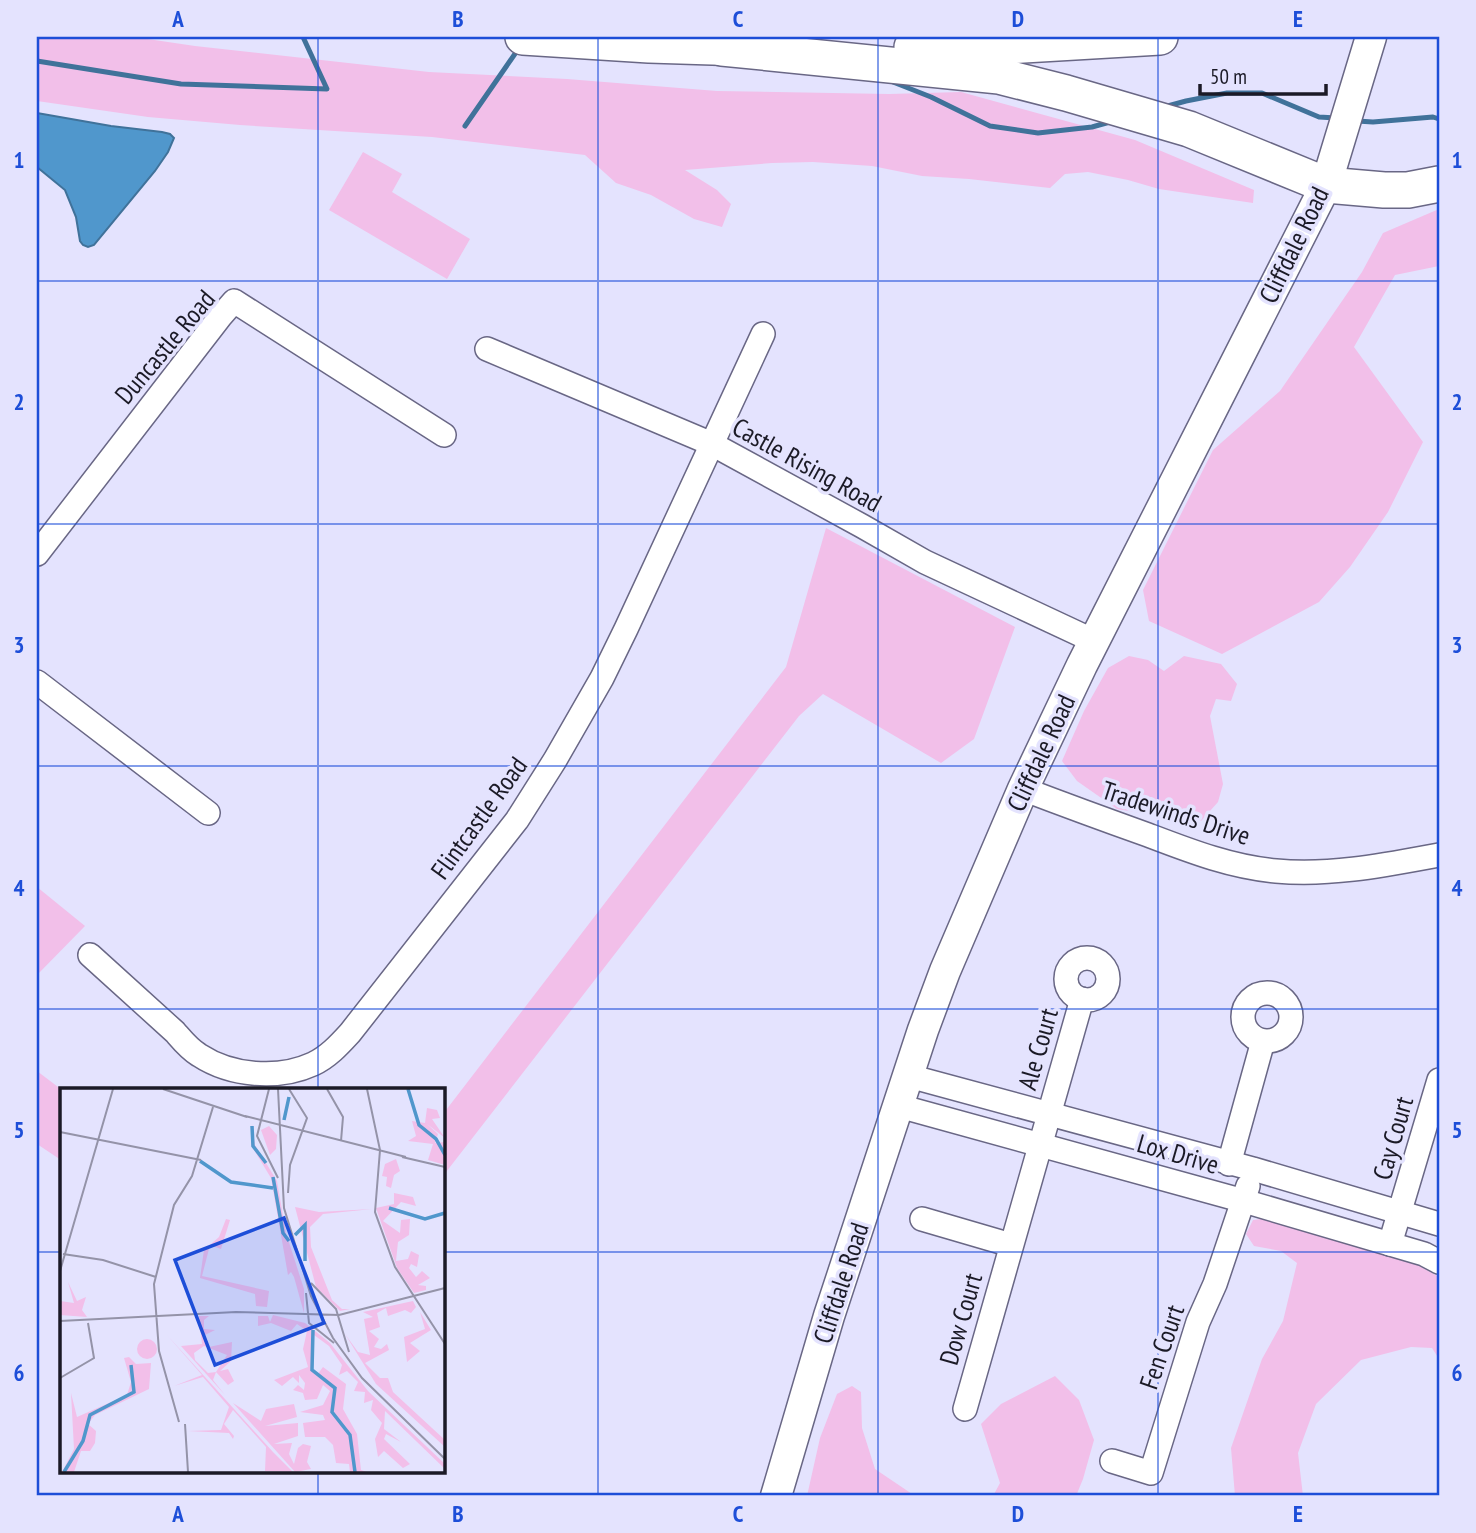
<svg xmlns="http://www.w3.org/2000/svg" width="1476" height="1533" viewBox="0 0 1476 1533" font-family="'PT Sans Narrow',sans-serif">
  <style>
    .green { fill: #f2bfe9 }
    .water { fill: #5097cc; stroke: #40729a; stroke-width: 2 }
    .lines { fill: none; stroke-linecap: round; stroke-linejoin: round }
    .stream { stroke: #40729a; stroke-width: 5 }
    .minor-casing { stroke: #696785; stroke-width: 26 }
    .major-casing { stroke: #696785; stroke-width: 33 }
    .highway-casing { stroke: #696785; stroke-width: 38 }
    .minor { stroke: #fff; stroke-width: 23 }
    .major { stroke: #fff; stroke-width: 30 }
    .highway { stroke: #fff; stroke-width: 35 }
    .grid { fill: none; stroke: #1d4ed8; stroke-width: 2; stroke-opacity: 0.55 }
    .labels { text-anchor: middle; stroke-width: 7; stroke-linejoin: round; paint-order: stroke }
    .street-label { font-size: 26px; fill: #1b1a26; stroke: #e4e3fe }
    .inset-river { fill: none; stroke: #5097cc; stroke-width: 3.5 }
    .inset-road { fill: none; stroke: #9493a8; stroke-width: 2 }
    .view { fill: #1d4ed8; fill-opacity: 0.15; stroke: #1d4ed8; stroke-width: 3.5 }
    .inset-edge { fill: none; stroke: #1b1a26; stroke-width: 3.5 }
    .neatline { fill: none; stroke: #1d4ed8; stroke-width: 2.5 }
    .grid-label { font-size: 23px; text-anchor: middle; font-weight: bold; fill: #1d4ed8 }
  </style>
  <rect width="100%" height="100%" fill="#e4e3fe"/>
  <g class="green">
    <polygon points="37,37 134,37 195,46 429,72 567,79 717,91 889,94 961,92 1135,140 1254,190 1253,203 1159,189 1128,180 1088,172 1065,174 1050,188 969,179 922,176 872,166 813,162 772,163 685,170 717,190 731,204 722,227 694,219 651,195 616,183 585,155 432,137 240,125 148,117 37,101"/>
    <polygon points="363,152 402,174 392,192 470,239 447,279 329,210"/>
    <polygon points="1439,209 1439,266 1395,275 1354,347 1423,442 1388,512 1350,567 1319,602 1222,654 1149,621 1143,590 1213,450 1280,391 1362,272 1383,233"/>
    <polygon points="826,528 1015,627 974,739 941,763 823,694 799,716 443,1176 443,1114 786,667"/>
    <polygon points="1129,656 1148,660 1164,671 1184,656 1221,664 1237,684 1231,701 1216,699 1210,716 1223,784 1218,802 1201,821 1177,819 1117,809 1077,781 1062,761 1084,711 1108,668"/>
    <polygon points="37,887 85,926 37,975"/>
    <polygon points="37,1071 62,1090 61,1160 37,1144"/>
    <polygon points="1275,1217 1407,1259 1439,1277 1439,1359 1432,1348 1411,1347 1361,1360 1316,1404 1298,1453 1303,1496 1235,1496 1231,1448 1262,1359 1283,1321 1297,1263 1281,1251 1254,1246 1246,1234 1253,1220"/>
    <polygon points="1055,1376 1079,1400 1094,1440 1083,1479 1076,1496 993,1496 1000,1483 981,1424 1001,1404"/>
    <polygon points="852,1386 861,1392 862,1428 875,1469 915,1496 807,1496 820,1438 837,1394"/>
  </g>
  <polygon class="water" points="37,113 111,126 162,132 170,134 174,138 168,152 155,171 94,245 88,247 83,245 80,241 76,217 65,190 37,167"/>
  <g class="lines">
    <g class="stream">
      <polyline points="37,61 181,84 327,89 303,37"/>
      <polyline points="893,82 931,97 990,126 1038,133 1092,127 1110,122"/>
      <polyline points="1164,107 1186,101 1227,93 1262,93 1319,117 1336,118"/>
      <polyline points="1357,121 1373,122 1433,117 1439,119"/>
      <polyline points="465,126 519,48"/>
    </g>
    <defs>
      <g id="minor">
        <polyline points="487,349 712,444 862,526 925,562 1094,641"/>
        <polyline points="37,554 220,317 234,301 444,435"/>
        <polyline points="37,682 208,813"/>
        <path d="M 1023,789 C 1065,805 1106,820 1148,835 C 1190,851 1231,867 1276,871 C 1331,876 1385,865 1439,855"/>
        <path d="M 90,955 L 175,1032 C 182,1040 189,1049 199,1055 C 231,1076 278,1080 313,1064 C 328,1057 339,1045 350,1033 L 517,820 L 555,760 L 602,678 L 626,629 L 763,334"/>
        <circle cx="1087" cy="979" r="21"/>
        <circle cx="1267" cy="1017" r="24"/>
        <polyline points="909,1076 1253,1169 1439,1224"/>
        <polyline points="899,1106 1244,1201 1424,1254 1439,1262"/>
        <polyline points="1229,1164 1263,1041"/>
        <polyline points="922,1219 1011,1245"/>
        <polyline points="1390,1244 1439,1080"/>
        <polyline points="965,1409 1082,999"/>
        <polyline points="1112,1461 1151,1473 1198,1322 1215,1284 1248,1186"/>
      </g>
      <polyline id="major" points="776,1496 829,1316 923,1030 945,971 1023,789 1082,665 1326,185 1371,37"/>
      <g id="highway">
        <polyline points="523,37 649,45 744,48"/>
        <polyline points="912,47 1007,46 1160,37"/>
        <polyline points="722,48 999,76 1066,93 1189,129 1326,185 1384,190 1408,190 1439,184"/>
      </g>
    </defs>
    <use href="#minor" class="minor-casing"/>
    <use href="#major" class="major-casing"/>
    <use href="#highway" class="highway-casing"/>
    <use href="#minor" class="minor"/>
    <use href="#major" class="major"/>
    <use href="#highway" class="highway"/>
  </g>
  <path class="grid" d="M 318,37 L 318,1090M 598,37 L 598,1496M 878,37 L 878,1496M 1158,37 L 1158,1496M 37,281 L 1439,281M 37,524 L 1439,524M 37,766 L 1439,766M 37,1009 L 1439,1009M 37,1252 L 61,1252M 443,1252 L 1439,1252M 318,1472 L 318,1496"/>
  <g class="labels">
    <g class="street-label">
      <text transform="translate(1294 245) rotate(-64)" y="9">Cliffdale Road</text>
      <text transform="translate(165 347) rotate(-50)" y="9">Duncastle Road</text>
      <text transform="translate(807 465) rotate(29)" y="9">Castle Rising Road</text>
      <text transform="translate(1041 753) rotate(-65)" y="9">Cliffdale Road</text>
      <text transform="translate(1176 813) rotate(18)" y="9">Tradewinds Drive</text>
      <text transform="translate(479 818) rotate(-54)" y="9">Flintcastle Road</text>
      <text transform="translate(1038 1049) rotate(-74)" y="9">Ale Court</text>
      <text transform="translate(1393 1138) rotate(-74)" y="9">Cay Court</text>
      <text transform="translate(1178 1154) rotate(16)" y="9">Lox Drive</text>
      <text transform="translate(841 1283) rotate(-72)" y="9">Cliffdale Road</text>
      <text transform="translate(961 1319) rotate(-74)" y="9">Dow Court</text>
      <text transform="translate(1162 1347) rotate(-71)" y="9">Fen Court</text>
    </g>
  </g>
  <g transform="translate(60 1088)">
    <rect width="385" height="385" fill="#e4e3fe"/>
    <path d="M 367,20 L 377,22 L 380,30 L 372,31 L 385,50 L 367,36 L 378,46 L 375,55 L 385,54 L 385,77 L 368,72 L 373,56 L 348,53 L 356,48 L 352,33 L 365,35 ZM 192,36 L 195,57 L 217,93 L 226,145 L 244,201 L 244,225 L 234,189 L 231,184 L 228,187 L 211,90 L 191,57 ZM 209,38 L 217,47 L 216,61 L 210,67 L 201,42 ZM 336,71 L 340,83 L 334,87 L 331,100 L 326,98 L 327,89 L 322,88 L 325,76 ZM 334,105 L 353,109 L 356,118 L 341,114 L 323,133 L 340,145 L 341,132 L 350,131 L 349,147 L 338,154 L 336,173 L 348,171 L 351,163 L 359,167 L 357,179 L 351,176 L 349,180 L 356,189 L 362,183 L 370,190 L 358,197 L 366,198 L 366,202 L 354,205 L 337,180 L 316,120 L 334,116 ZM 235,119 L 259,124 L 312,121 L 263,126 L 250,139 L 251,159 L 272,212 L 282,221 L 290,221 L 280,223 L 256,199 ZM 166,131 L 170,132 L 161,161 L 150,157 L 142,188 L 209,203 L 207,219 L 196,218 L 195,206 L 140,190 L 144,162 L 159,149 ZM 8,194 L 17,213 L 26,209 L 22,222 L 27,229 L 0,227 L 0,213 L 14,215 ZM 353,213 L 356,219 L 351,225 L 345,222 L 328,228 L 326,220 L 317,225 L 320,239 L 309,243 L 319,251 L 314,259 L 321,261 L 327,256 L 329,262 L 305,275 L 320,290 L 328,290 L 333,304 L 385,352 L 385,359 L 316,296 L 285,246 L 298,264 L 310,267 L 304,231 L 313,229 L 303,224 ZM 360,224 L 371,242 L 350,255 L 360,263 L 347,274 L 344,249 L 365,241 ZM 213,227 L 245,235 L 270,255 L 308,303 L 385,376 L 385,381 L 325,323 L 324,341 L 341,354 L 326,346 L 324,351 L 350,376 L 343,380 L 324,363 L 318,369 L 315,351 L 322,335 L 311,322 L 313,312 L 304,315 L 305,304 L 294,303 L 298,294 L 287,283 L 279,287 L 282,277 L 269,258 L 254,247 L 253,283 L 257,287 L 263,279 L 286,296 L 283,321 L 297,346 L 301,382 L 307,384 L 290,384 L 289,376 L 276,375 L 273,357 L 265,349 L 245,349 L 243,335 L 265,332 L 263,327 L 240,324 L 263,317 L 270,303 L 263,297 L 257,311 L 245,312 L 243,305 L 233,302 L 238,297 L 244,302 L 245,295 L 239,287 L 239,295 L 233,289 L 222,298 L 214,292 L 248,279 L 243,261 L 247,243 L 237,236 L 231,243 L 211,235 L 198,238 L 198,228 L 208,228 L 210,234 ZM 139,228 L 149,228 L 144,232 L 144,241 L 155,242 L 143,248 L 149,259 L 172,254 L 171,273 L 160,283 L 168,281 L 174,293 L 168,297 L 156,284 L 153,292 L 165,307 L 121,258 L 142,256 ZM 144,258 L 167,267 L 156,284 L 148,285 L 135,272 L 134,265 ZM 107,247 L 213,364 L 233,384 L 205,383 L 206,359 L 173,322 L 164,336 L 174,348 L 173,351 L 169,345 L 128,343 L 161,342 L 169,319 L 143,289 L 114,298 L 142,287 ZM77 261a10 10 0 1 1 20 0a10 10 0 1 1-20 0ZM 69,269 L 76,276 L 91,275 L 89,301 L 35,327 L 28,336 L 36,343 L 35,355 L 30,363 L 21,363 L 14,384 L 2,384 L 14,361 L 11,305 L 17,329 L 67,307 L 71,294 L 64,270 ZM 173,315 L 201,333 L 206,321 L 234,316 L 237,329 L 205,338 L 238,335 L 238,348 L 214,356 L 232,355 L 229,366 L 234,376 L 238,360 L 243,356 L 251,358 L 247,374 L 251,381 L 235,384 Z" fill="#f2bfe9" fill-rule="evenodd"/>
    <path class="inset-river" d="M 348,1 L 359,37 L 376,51 L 385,67M 224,32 L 229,9M 192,38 L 193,58 L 206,75M 140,73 L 171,94 L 213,100M 213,89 L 223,145 L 229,153M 329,120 L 365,131 L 385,125M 235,147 L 245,137 L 245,173M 253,242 L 252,282 L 275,300 L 272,324 L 290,347 L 295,384M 4,384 L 23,353 L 30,327 L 74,304 L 71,277"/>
    <path class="inset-road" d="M 103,1 L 187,29M 209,1 L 197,48 L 218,90M 218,1 L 224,120 L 251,208 L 273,250 L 302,290 L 385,371M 267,1 L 283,29 L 281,53M 307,1 L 320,62 L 315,124 L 335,179 L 385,256M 185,28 L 346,69M 0,44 L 141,72M 342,69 L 385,79M 228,105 L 230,77 L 247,30 L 229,1M 3,166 L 43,172 L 96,189M 0,183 L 53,1M 251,195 L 276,221 L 289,264M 246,205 L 249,235 L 274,255M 0,233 L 176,224 L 279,227 L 385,200M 0,290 L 34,270 L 28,235M 119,334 L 99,263 L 94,196 L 114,117 L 132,88 L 153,19M 125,336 L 128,384"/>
    <path class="view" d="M 224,130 L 264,235 L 155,277 L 115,172 Z"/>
    <rect width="385" height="385" class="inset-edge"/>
  </g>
  <rect width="1476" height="1533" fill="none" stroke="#e4e3fe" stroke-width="77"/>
  <path d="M1200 84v10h126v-10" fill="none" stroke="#1b1a26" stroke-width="3.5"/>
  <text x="1210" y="84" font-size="21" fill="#1b1a26" stroke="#e4e3fe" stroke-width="5" paint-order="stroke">50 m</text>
  <rect x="38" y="38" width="1400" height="1456" class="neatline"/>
  <g class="grid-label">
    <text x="178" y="27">A</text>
    <text x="458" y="27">B</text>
    <text x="738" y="27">C</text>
    <text x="1018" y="27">D</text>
    <text x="1298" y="27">E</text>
    <text x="19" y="168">1</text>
    <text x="1457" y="168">1</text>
    <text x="19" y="410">2</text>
    <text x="1457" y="410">2</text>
    <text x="19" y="653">3</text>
    <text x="1457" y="653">3</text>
    <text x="19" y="896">4</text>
    <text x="1457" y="896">4</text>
    <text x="19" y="1138">5</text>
    <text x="1457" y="1138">5</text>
    <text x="19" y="1381">6</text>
    <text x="1457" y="1381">6</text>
    <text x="178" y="1522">A</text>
    <text x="458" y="1522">B</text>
    <text x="738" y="1522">C</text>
    <text x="1018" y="1522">D</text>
    <text x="1298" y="1522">E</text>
  </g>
</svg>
